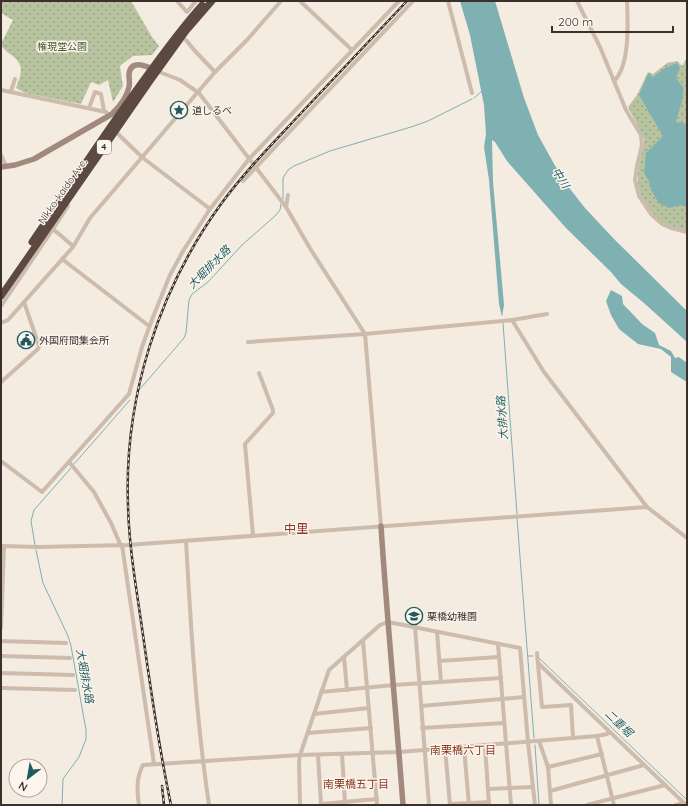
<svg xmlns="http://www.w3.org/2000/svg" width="688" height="806" viewBox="0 0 688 806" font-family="Quicksand,'Noto Sans JP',sans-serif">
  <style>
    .park { fill: url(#park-dots) }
    .water { fill: #7fb0b2 }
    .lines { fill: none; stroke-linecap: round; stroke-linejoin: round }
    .stream { stroke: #7fb0b2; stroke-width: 1 }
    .street { stroke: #cdbbac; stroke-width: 4 }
    .secondary { stroke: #a18a7d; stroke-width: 5.5 }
    .highway { stroke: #5c4a42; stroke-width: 7 }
    .rail-casing { stroke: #3b302b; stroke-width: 2.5 }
    .rail { stroke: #fbf5ee; stroke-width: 1; stroke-dasharray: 3; stroke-linecap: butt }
    .labels { text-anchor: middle; stroke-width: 3; stroke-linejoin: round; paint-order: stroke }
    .shield { fill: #fbf5ee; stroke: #756b66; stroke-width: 1 }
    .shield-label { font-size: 9px; font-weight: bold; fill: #3b302b }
    .park-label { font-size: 10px; fill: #4a5a2e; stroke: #fbf5ee }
    .poi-label { font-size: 10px; fill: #3b302b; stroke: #fbf5ee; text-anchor: start }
    .street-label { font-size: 10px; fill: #3b302b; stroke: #fbf5ee }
    .water-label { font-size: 11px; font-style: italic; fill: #1f5a5e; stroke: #fbf5ee }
    .neighbourhood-label { font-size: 11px; fill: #8c3b22; stroke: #fbf5ee }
    .quarter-label { font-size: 12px; fill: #8c3b22; stroke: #fbf5ee }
  </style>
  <defs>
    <pattern id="park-dots" width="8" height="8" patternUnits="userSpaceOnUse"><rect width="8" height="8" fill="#b8c4a0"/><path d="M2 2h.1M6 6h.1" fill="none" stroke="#97a083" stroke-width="1.8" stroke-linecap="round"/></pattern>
  </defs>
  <rect width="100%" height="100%" fill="#f4ebe1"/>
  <g class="park">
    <path d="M 1,1 L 131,1 L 152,37 L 159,46 L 152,55 L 133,56 L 121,65 L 120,67 L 123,86 L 113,102 L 108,80 L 99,85 L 91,82 L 81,104 L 25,93 L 16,88 C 22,72 25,65 10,54 C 6,51 3,49 1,44 L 13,20 L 1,13 Z"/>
    <path d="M 687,58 L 687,231 C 680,229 672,227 666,224 C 649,216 635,192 638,173 C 639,162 643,151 644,139 L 642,134 L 628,107 L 637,95 L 648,72 L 653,74 L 667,63 L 677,61 L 682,66 Z"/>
  </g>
  <g class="water">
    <polygon points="460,1 495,1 524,98 538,135 563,180 585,208 614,239 687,311 687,342 644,303 621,284 611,272 566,228 507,161 495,142 492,140 493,182 504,305 502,317 499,304 489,180 484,147 486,134 484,105 470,35"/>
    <path d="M 677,63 L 680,68 L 676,78 C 678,81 682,85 683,88 C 685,95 678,114 676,122 L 687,124 L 687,207 L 679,205 L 669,208 L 659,203 L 651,190 L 649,181 L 644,173 L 646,153 L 663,136 L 639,95 L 648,74 L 653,77 L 665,68 Z"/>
    <polygon points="611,290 622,296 623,304 642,324 655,333 659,345 671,351 675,358 679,357 687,363 687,382 671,372 671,357 661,349 638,344 619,329 611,315 606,301"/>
  </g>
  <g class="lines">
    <g class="stream">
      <polyline points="474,98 482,91"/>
      <polyline points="283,199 283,178 288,170 294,166 330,151 411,127 428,121 472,99"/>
      <polyline points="503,323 517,514"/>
      <polyline points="140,389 184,338 186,333 189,300 192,294 208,282 242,245 275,216 280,210 281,204"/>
      <polyline points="74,464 130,400"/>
      <polyline points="517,518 534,738"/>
      <polyline points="35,545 31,521 34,510 71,468"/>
      <polyline points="36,550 43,583 68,636 71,646 86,730 86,739 79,757 63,779 62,805"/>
      <polyline points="528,656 533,656"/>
      <polyline points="540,659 687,800"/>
      <polyline points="535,745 539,805"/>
    </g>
    <g class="street">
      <polyline points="177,1 187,12 196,1"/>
      <polyline points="300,1 352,50"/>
      <polyline points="448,1 472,93"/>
      <polyline points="577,1 600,47 626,110 641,135 642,145 637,166 635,180 639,196 651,214 662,224 671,228 687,232"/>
      <polyline points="186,40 195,51 215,72"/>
      <polyline points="157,71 180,80 199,93 286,207 311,250 365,334 381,526"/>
      <path d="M 614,81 C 630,66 628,22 627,1"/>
      <polyline points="1,90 106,112 109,116"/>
      <polyline points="11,91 15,79"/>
      <polyline points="89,108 95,92 101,94 104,111"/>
      <polyline points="117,133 143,158 210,209"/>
      <polyline points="1,155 6,166"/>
      <polyline points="243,181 413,1"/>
      <polyline points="68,206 53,229 73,246"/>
      <polyline points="286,207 288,195"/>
      <polyline points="62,259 149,326"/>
      <polyline points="1,306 53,229"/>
      <polyline points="512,320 544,372 647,507 687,538"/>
      <polyline points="1,323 8,320 73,247 90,218 215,72 247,40 281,1"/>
      <polyline points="248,342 365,334 512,320 547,314"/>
      <polyline points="1,382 38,349 39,346 24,302"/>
      <polyline points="1,461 42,492 129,394 142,347 153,317 170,275 183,251 210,209 249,159 399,1"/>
      <polyline points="70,463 94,492 111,523 121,546"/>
      <polyline points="253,535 245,444 273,413 273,410 259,373"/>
      <path d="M 186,541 C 191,629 196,718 209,805"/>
      <polyline points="122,545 154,764"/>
      <polyline points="1,546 39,547 128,545 647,507"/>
      <polyline points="415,627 429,805"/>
      <polyline points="1,628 4,546"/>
      <polyline points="437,632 441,682"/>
      <polyline points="1,641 66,643"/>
      <polyline points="363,641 377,805"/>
      <polyline points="498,644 511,805"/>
      <polyline points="537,653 542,707 571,705 573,738"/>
      <polyline points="1,656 70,658"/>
      <polyline points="344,657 347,690"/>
      <polyline points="439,661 499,657"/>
      <polyline points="538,663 686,805"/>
      <polyline points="1,673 73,675"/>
      <polyline points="1,688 75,690"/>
      <polyline points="321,692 394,685 501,678"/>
      <polyline points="421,706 524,697"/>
      <polyline points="314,714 369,708"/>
      <polyline points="422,728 504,723"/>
      <polyline points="308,733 371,728"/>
      <polyline points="597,736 614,805"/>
      <polyline points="539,741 548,767 551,805"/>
      <polyline points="485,746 489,805"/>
      <polyline points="445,748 450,805"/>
      <polyline points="464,748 469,805"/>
      <polyline points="342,754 345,803"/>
      <polyline points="318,755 321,805"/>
      <polyline points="548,767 602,754"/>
      <polyline points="488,789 533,787"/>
      <polyline points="550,791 644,765"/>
      <polyline points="321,804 377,799"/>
      <polyline points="450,804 489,802"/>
      <path d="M 139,805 C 137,791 136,778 143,765 L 300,755 L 399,752 L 597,736 L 607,734 L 609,732"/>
      <polyline points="300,805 299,761 300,755 329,670 380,625 388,622 520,648 528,742 535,805"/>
      <polyline points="587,805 665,785"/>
      <polyline points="676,805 684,803"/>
    </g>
    <g class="secondary">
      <path d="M 1,167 L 15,165 L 34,159 L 112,114 C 119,107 127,97 129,87 C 130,83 129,79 129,74 C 131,59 146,66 155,70"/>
      <path d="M 381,526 C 387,619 396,712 403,805"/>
    </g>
    <g class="highway">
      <path d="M 32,242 C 65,194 96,146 130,99 C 153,67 175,35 202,5"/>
      <polyline points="1,296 150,81 186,31 212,1"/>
    </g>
    <defs>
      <g id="rail">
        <polyline points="162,786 164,805"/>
        <path d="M 171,805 C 159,749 151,692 143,635 C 137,592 129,549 128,505 C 124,398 158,291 221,204 C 246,170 276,140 305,109 C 339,73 373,37 407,1"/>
      </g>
    </defs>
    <use href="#rail" class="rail-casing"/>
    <use href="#rail" class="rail"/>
  </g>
  <defs>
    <symbol id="sight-ring" viewBox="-11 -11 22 22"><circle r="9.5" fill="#fbf5ee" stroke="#1f5a5e" stroke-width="1.5"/><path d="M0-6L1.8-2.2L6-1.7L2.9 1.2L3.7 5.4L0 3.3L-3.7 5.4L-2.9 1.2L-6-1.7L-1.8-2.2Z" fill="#1f5a5e"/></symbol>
    <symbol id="civic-ring" viewBox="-11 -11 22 22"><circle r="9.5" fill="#fbf5ee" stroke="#1f5a5e" stroke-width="1.5"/><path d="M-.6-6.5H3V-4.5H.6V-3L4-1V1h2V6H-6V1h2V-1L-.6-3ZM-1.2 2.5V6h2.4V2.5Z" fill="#1f5a5e"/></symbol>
    <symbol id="school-ring" viewBox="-11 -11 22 22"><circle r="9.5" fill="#fbf5ee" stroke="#1f5a5e" stroke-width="1.5"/><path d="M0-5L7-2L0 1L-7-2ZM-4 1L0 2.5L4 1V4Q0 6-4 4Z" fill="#1f5a5e"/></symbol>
  </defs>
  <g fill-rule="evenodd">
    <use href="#sight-ring" x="169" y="100" width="20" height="20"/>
    <use href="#civic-ring" x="16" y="330" width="20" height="20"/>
    <use href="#school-ring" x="404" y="606" width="20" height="20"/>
  </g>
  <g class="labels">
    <rect class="shield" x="97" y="140" width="14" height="14" rx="3"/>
    <g class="shield-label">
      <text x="104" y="150">4</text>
    </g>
    <g class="park-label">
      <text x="62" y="50">権現堂公園</text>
    </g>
    <g class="poi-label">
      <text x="192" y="114">道しるべ</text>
      <text x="39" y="344">外国府間集会所</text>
      <text x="427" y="620">栗橋幼稚園</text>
    </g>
    <g class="street-label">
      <text transform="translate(62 191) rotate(-55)" y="4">Nikko-kaido Ave.</text>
    </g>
    <g class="water-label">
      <text transform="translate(561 178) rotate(58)" y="4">中川</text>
      <text transform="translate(209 267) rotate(-45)" y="4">大堀排水路</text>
      <text transform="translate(502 418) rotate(-94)" y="4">大排水路</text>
      <text transform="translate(85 676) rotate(80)" y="4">大堀排水路</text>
      <text transform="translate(619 723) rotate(44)" y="4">二重堀</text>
    </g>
    <g class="neighbourhood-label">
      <text x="463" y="754">南栗橋六丁目</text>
      <text x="356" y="788">南栗橋五丁目</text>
    </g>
    <g class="quarter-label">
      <text x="296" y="533">中里</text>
    </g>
  </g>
  <rect width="688" height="806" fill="none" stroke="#3b302b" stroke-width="4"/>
  <g transform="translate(28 778) rotate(211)"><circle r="19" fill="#fbf5ee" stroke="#aea6a0"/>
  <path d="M0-3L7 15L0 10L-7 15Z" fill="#1f5a5e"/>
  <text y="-6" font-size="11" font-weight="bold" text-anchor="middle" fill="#3b302b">N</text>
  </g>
  <path d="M552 26v6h121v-6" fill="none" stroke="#3b302b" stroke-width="2"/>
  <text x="558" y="26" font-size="12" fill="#3b302b" stroke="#fbf5ee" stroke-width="3" paint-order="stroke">200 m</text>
</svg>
